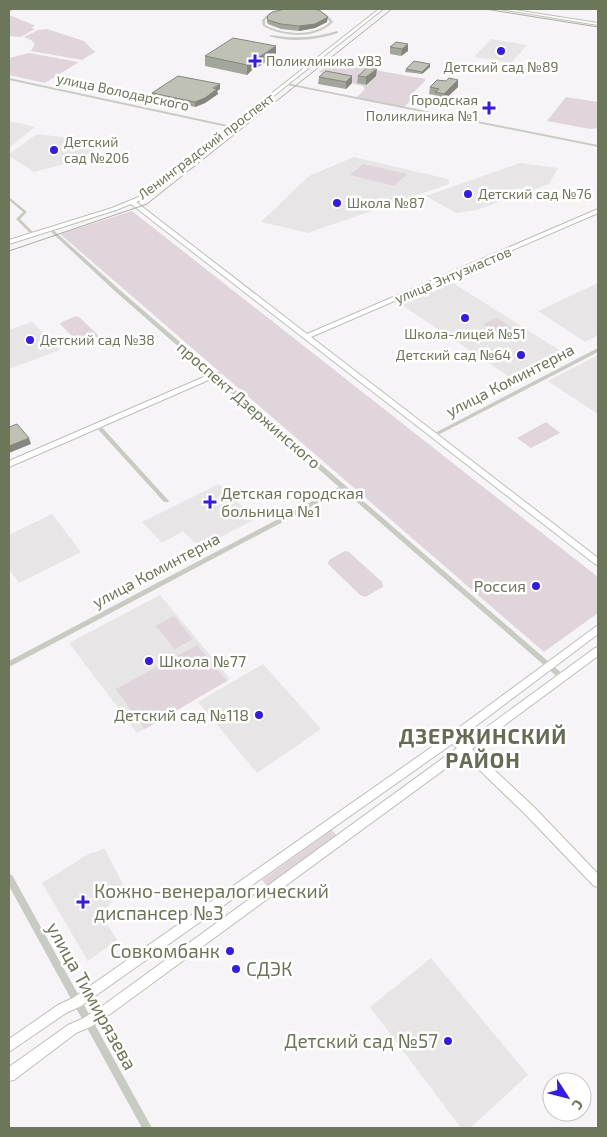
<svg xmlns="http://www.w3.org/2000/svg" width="607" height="1137" viewBox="0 0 607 1137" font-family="'Exo 2',sans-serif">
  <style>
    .built { fill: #e7e5e5 }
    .green { fill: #e0d5da }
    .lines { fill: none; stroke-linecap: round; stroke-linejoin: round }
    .secondary-casing { stroke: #bcc0b4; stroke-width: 2 }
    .street { fill: #c8cbc2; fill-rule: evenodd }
    .secondary { fill: #fff; fill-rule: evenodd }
    .tram { stroke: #a9ae9f; stroke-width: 1 }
    .wall { fill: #a3a69b }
    .shaded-wall { fill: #85877e }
    .building { fill: #bec1b4; stroke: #85877e }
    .poi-dot { fill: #3319f3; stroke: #fff; stroke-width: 2 }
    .labels { text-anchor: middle; stroke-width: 5; stroke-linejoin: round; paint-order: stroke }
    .far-poi-label { font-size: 14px; fill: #6c7658; stroke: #fff; text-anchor: start }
    .far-street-label { font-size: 14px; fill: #6c7658; stroke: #fff }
    .street-label { font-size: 16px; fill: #6c7658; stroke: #fff }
    .poi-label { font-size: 16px; fill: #6c7658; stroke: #fff; text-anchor: start }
    .near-poi-label { font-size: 19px; fill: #6c7658; stroke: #fff; text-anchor: start }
    .near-street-label { font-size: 19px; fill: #6c7658; stroke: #fff }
    .district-label { font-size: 21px; font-weight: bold; letter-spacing: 1px; fill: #646c52; stroke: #fff }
  </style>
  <rect width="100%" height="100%" fill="#f7f4f8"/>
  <g class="built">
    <polygon points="491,39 527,45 511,63 474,57"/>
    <polygon points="9,121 35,127 9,148"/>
    <polygon points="37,134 62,137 100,146 79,160 34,172 9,156 9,154"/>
    <polygon points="354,157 448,179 449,184 308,233 261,222 309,176"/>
    <polygon points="520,163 558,168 549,184 530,191 519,188 499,196 505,200 476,210 456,213 426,196"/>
    <polygon points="453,283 564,353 514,380 402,305"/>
    <polygon points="598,283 598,335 585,342 538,311"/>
    <polygon points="32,322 60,350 9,369 9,330"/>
    <polygon points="598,355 598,414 548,381"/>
    <polygon points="219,484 255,519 200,548 183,531 162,543 142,522"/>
    <polygon points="52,514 81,552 19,583 9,569 9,535"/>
    <polygon points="160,595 230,679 137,733 69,643"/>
    <polygon points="263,664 321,729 257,773 198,702"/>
    <polygon points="104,848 126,890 120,893 101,914 117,940 88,961 42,883 92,852 94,853"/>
    <polygon points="431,958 528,1075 470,1128 461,1128 370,1007"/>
  </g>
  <g class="green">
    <polygon points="9,15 34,25 35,26 31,28 35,29 21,37 9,36"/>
    <polygon points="47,29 84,41 95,52 82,60 31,51 35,44 31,40 24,37 38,30"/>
    <polygon points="29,53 73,61 79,62 45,83 9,75 9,58"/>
    <polygon points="331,62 425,79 425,81 413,93 418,94 404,107 356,98 365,89 363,86 354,84 347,79 321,74 322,73 319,72"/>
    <polygon points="566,97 598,102 598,128 590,129 547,121"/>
    <polygon points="363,164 407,174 394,186 350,175"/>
    <polygon points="132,211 598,577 598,613 544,652 60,234"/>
    <polygon points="76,316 79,317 98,335 98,337 82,343 79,343 60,324 62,322"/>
    <polygon points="497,318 519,332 506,338 483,324"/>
    <polygon points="546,422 560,433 531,448 517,438"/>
    <polygon points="345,551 349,552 382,582 383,587 365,597 360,595 328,564 329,560"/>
    <polygon points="174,616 193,639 175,649 156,626"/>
    <polygon points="197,645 227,681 145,729 116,689"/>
    <polygon points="332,830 337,836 267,886 262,880"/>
  </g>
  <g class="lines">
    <defs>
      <g id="secondary">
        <polygon points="379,9 383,9 145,198 136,202 307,334 598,209 598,213 311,337 598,558 598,565 595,564 131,204 116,210 9,244 9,240 112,208 141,196"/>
        <polygon points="500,9 508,9 598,23 598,25"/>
        <polygon points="213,373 219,373 220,375 9,467 9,461"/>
        <polygon points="598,625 598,634 460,738 465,743 595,648 598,647 598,656 472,749 534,807 598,874 598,887 594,886 526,815 464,755 113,1012 92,1026 76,1033 14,1080 9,1081 9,1067 68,1025 84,1018 105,1004 457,748 452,744 81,1006 66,1013 9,1052 9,1039 58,1005 73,998 449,735"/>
      </g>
    </defs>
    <use href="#secondary" class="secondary-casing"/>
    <g class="street">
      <polygon points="11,9 14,9 9,12 9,10"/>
      <path d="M 286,9 C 303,8 323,6 333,22 C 316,40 283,37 263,26 L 262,20 L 269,13 ZM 305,10 C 315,11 325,13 330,22 C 314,37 284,35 265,25 L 265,20 L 271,15 L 286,11 Z"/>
      <path d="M 337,31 L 338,33 C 317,40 291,43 269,36 L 271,35 C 294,39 315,38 337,31 Z"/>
      <polygon points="9,78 232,126 234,127 232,128 9,80"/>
      <polygon points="286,83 598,145 598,147 287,85 285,84"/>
      <polygon points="9,197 27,212 20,219 34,233 34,235 32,235 16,219 23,212 9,200"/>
      <polygon points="49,228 51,228 121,291 565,676 566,678 565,680 563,681 561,680 343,490 9,667 9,661 339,487 117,293 49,230"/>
      <polygon points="596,349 598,349 598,352 436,436 432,436 431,435"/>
      <polygon points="97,423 99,424 168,500 169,501 168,502 164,502 95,426 94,425"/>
      <polygon points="9,874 12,875 152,1128 142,1128 9,886"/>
    </g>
    <use href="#secondary" class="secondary"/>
    <g class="tram">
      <polyline points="485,9 598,27"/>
      <polyline points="9,251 147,204 392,9"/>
    </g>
  </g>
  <g class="wall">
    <polygon points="267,17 327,22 315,28 299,31 281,29 268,24 267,22"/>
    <polygon points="408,44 408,51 401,56 390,54 390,47"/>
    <polygon points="276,46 276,55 255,69 253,69 247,75 205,66 205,56"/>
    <polygon points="430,64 430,67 422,74 405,72 406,69"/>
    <polygon points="352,76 352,83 346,89 318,84 319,77"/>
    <polygon points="358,76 376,76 366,85 357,83"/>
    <polygon points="458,80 458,87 443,101 434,100 435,95 429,94 430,87 446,81"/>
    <polygon points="220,89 217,91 218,94 205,103 195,107 153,98 152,93"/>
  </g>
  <g class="shaded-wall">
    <polygon points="328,17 327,22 315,28 299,31 299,26"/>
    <polygon points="408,44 408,51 401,56 402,49"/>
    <polygon points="276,46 276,55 255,69 255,60"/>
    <polygon points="253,59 253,69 247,75 247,65"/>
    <polygon points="430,64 430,67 422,74 422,72"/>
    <polygon points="377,69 376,76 366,85 366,77"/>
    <polygon points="352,76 352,83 346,89 346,82"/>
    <polygon points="458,80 458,87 443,101 444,94"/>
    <polygon points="220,84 220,89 217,91 218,94 205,103 195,107 195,102"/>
    <polygon points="29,438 31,444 9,453 9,446"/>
  </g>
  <g class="building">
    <polygon points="285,9 311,9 319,10 328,17 315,24 299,26 281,24 268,20 267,17 272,12"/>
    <polygon points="233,38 276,46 255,60 253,59 247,65 205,56"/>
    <polygon points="396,42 408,44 402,49 390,47"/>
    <polygon points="414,61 430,64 422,72 406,69"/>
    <polygon points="368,67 377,69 366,77 358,76"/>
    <polygon points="326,71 352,76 346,82 319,77"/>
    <polygon points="178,76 220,84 213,88 217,89 205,98 195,102 152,93"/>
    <polygon points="449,78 458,80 444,94 435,92 439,89 430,87 437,80 446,81"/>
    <polygon points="17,424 29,438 9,446 9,427"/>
  </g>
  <g class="poi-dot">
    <circle cx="501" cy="51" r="5"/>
    <path d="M252.5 53.5h5v5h5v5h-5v5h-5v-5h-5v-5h5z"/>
    <path d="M486.5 100.5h5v5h5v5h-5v5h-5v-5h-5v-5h5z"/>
    <circle cx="54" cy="150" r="5"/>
    <circle cx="468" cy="194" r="5"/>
    <circle cx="337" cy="203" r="5"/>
    <circle cx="465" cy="318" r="5"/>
    <circle cx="30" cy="340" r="5"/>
    <circle cx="521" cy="355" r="5"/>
    <path d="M207.5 494.5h5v5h5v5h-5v5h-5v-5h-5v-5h5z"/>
    <circle cx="536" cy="586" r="5"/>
    <circle cx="149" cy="661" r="5"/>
    <circle cx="259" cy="715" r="5"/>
    <path d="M80.5 894.5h5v5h5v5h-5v5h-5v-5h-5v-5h5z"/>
    <circle cx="230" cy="951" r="5"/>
    <circle cx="236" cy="969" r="5"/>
    <circle cx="448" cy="1041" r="5"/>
  </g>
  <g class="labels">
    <g class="far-poi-label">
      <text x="266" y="66">Поликлиника УВЗ</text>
      <text x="501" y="72" text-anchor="middle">Детский сад №89</text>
      <text x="478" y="105" text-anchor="end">Городская<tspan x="478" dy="16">Поликлиника №1</tspan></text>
      <text x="64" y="147">Детский<tspan x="64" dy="16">сад №206</tspan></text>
      <text x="478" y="199">Детский сад №76</text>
      <text x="347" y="208">Школа №87</text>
      <text x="465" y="339" text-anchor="middle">Школа-лицей №51</text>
      <text x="40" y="345">Детский сад №38</text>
      <text x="511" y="360" text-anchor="end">Детский сад №64</text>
    </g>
    <g class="far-street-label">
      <text transform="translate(123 92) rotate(12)" y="5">улица Володарского</text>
      <text transform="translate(206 146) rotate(-37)" y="5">Ленинградский проспект</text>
      <text transform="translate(453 275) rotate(-23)" y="5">улица Энтузиастов</text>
    </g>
    <g class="street-label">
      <text transform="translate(510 380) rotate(-27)" y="6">улица Коминтерна</text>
      <text transform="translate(249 405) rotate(41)" y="6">проспект Дзержинского</text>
      <text transform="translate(156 570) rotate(-28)" y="6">улица Коминтерна</text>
    </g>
    <g class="poi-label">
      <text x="221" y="499">Детская городская<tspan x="221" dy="18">больница №1</tspan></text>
      <text x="526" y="592" text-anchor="end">Россия</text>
      <text x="159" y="667">Школа №77</text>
      <text x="249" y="721" text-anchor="end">Детский сад №118</text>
    </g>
    <g class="near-poi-label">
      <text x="94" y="898">Кожно-венералогический<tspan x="94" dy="22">диспансер №3</tspan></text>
      <text x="220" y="958" text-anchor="end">Совкомбанк</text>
      <text x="246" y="976">СДЭК</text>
      <text x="438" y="1048" text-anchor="end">Детский сад №57</text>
    </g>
    <g class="near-street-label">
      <text transform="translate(92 996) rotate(61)" y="7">улица Тимирязева</text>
    </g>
    <g class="district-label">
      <text x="483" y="744">ДЗЕРЖИНСКИЙ<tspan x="483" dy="24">РАЙОН</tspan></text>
    </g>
  </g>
  <rect width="607" height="1137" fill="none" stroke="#6c7658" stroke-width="20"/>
  <g transform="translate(567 1097) rotate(126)"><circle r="24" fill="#ffffff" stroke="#c4c8bc"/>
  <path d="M0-4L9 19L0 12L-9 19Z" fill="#3319f3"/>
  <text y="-8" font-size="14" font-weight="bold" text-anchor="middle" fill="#6c7658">С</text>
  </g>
</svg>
